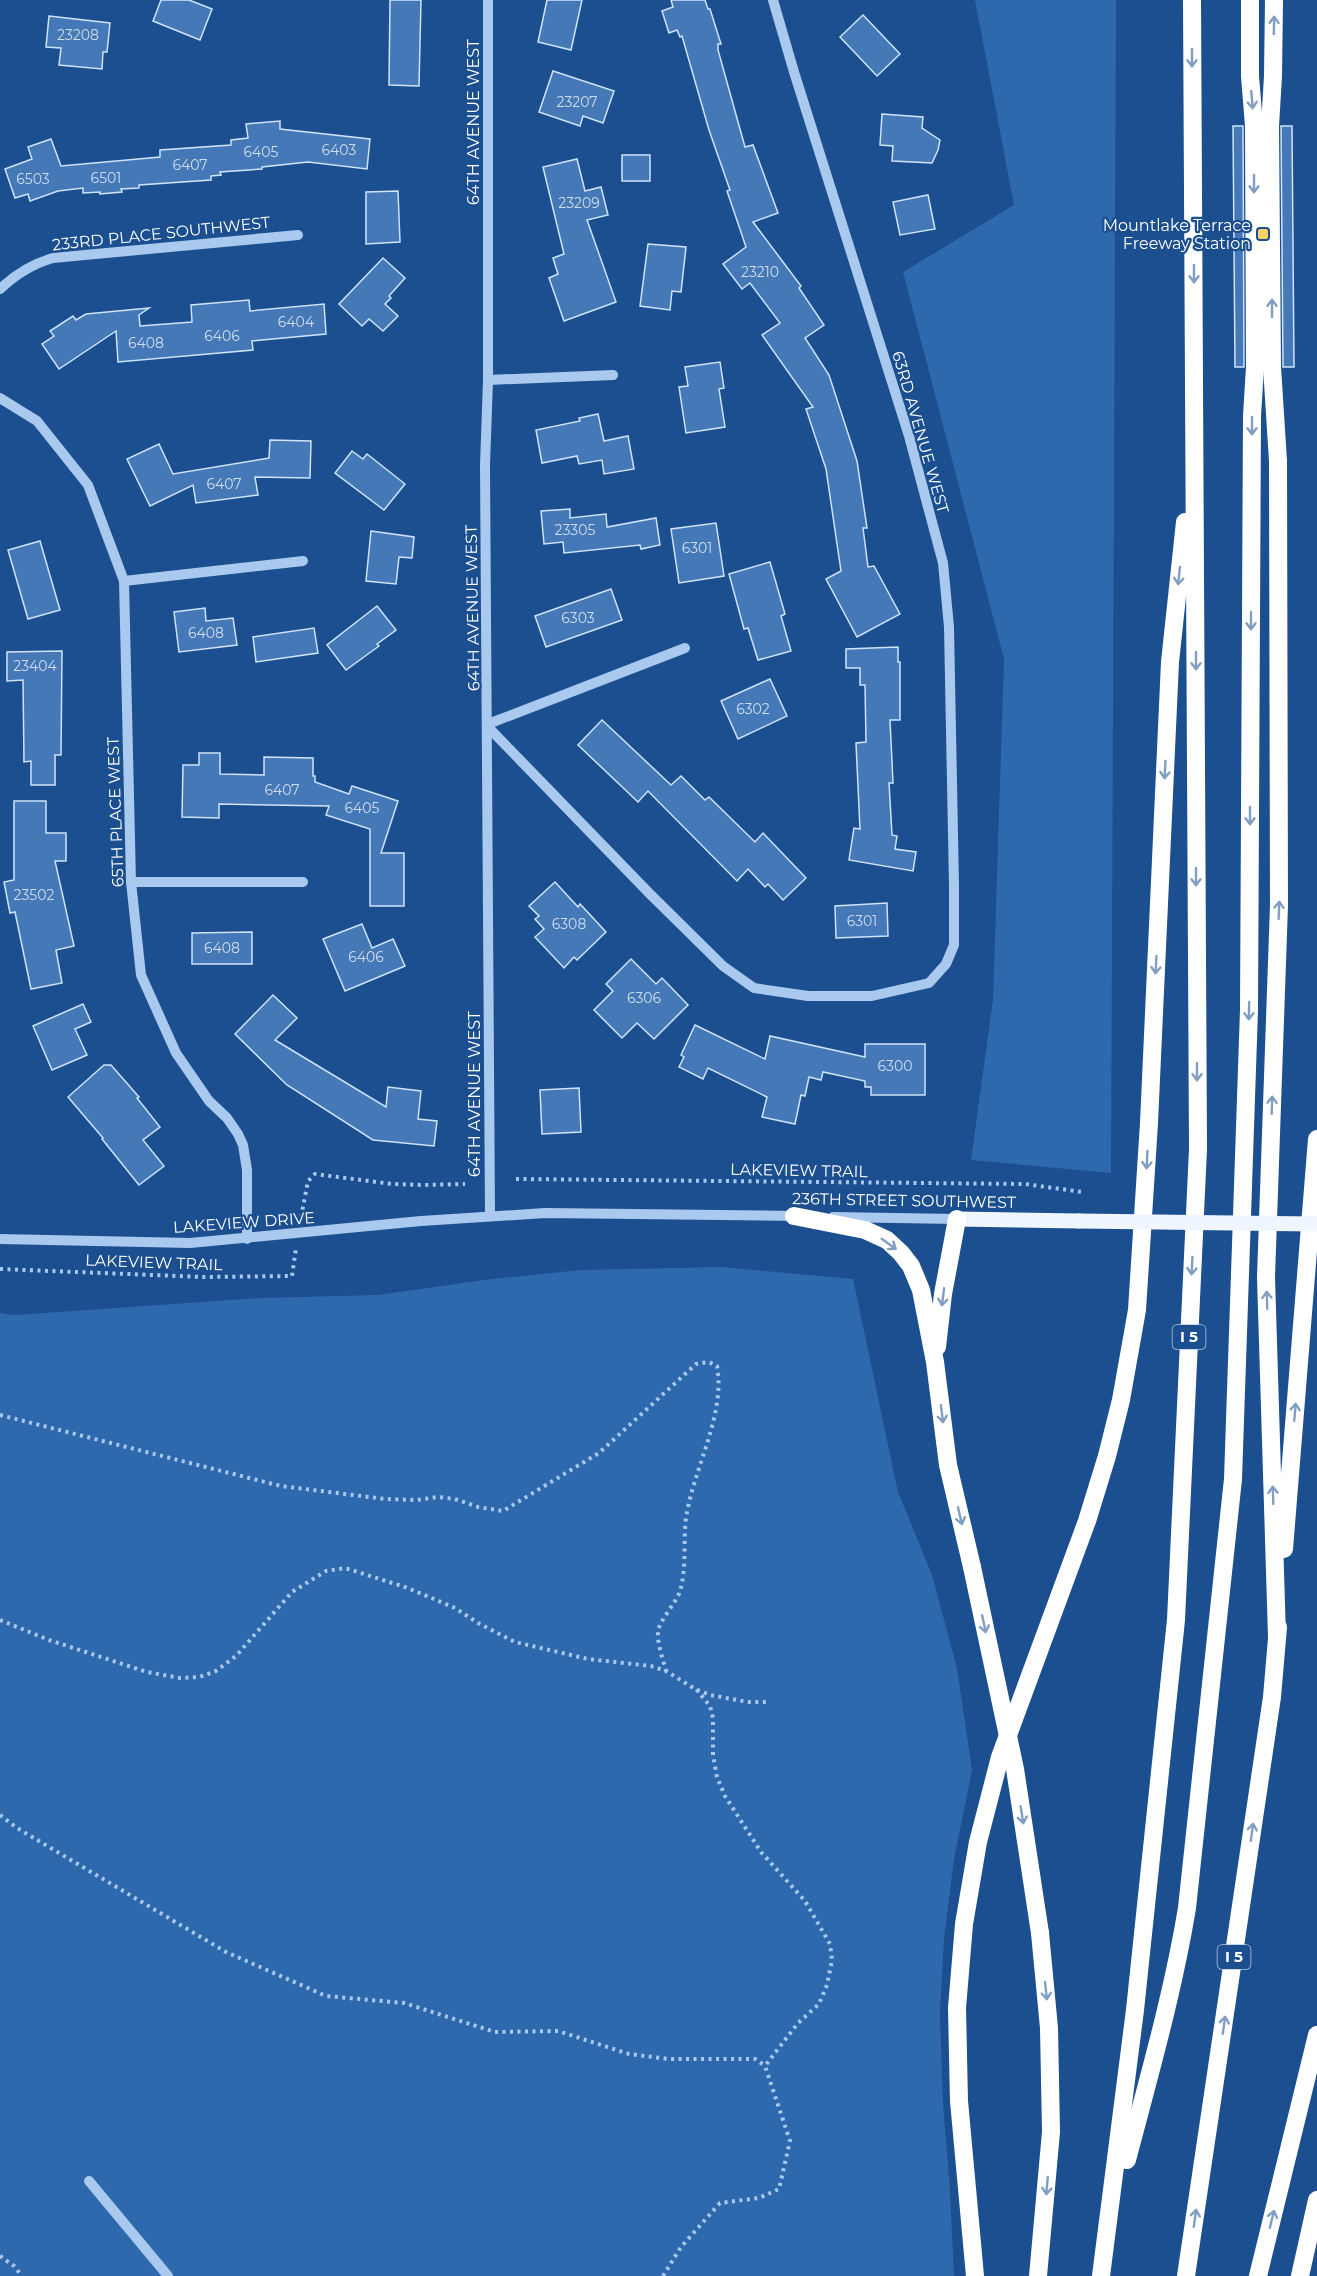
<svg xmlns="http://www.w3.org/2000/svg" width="1317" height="2276" viewBox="0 0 1317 2276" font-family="Montserrat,sans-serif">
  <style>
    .green { fill: #2e69ad }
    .building { fill: #4478b7; stroke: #cfe3fa; stroke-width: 1.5 }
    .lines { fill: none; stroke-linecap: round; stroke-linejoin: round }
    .path { stroke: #a9c9ee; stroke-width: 4; stroke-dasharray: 3 4.5; stroke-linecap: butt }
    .minor { stroke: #a9c9ee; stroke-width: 10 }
    .major { stroke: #f0f6ff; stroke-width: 15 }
    .highway { stroke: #fff; stroke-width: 18 }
    .major-bridge { stroke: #f0f6ff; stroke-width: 15 }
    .highway-bridge { stroke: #fff; stroke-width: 18 }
    .oneway { stroke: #829ec1 }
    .poi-dot { fill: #ffd166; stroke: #1b4f8f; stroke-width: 2 }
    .labels { text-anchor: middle; stroke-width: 4.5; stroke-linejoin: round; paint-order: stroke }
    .number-label { font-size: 14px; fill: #d0dded }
    .shield { fill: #1b4f8f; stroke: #bbcadd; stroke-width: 1.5 }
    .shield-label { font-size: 15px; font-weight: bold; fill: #fff }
    .street-label { font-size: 16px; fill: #fff; stroke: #1b4f8f }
    .poi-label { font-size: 16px; fill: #fff; stroke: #1b4f8f; text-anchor: end }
  </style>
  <rect width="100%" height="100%" fill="#1b4f8f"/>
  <g class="green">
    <polygon points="975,0 1116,0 1111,1173 971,1160 993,1000 1004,659 903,272 1014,205"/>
    <polygon points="721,1267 853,1279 898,1492 932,1575 957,1668 972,1770 954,1859 944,1938 940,2015 943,2105 950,2190 954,2276 0,2276 0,1313 15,1315 261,1298 378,1295 484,1280 581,1270"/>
  </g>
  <g class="building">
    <polygon points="161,0 189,0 212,9 200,40 153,21"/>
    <polygon points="390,0 421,0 419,86 389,85"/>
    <polygon points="547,0 582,0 571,50 538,42"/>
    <polygon points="671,0 705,0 708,9 710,9 721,44 718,44 718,50 745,147 753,145 778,213 753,222 801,286 799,288 824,325 805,338 829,375 857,461 867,528 863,528 868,567 874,566 900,614 857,637 826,579 841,571 826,469 806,409 813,407 762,335 780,323 750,283 742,289 723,264 746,247 727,191 730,190 709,130 682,36 680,37 677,30 669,33 662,11 673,7"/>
    <polygon points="863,15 900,54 877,76 840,37"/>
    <polygon points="49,16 110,23 107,52 103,52 102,69 59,65 61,48 46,47"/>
    <polygon points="553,71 614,91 603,123 583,116 580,126 539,112"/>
    <polygon points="882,114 923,117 922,128 940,140 938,150 932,163 892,161 893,146 880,145"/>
    <polygon points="280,121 280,129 370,139 367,169 308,162 262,167 262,169 220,172 221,175 211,176 211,180 139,185 139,188 121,189 122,192 100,194 100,192 83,193 83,188 58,191 30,201 28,194 15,198 5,169 32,159 28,147 51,139 61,166 160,157 160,150 231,145 231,140 248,138 246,124"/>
    <polygon points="1233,126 1243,126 1244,367 1235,367"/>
    <polygon points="1281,126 1292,126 1294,367 1283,367"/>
    <rect x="622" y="155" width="28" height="26"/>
    <polygon points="577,159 585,191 601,187 608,215 587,220 616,302 564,321 549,278 558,274 553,258 564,254 543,167"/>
    <polygon points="398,191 400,242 366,244 366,192"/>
    <polygon points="928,195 935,229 900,235 893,202"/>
    <polygon points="648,244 686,247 681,292 672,291 670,310 640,306"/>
    <polygon points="383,258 405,278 389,296 391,298 385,304 398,316 383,331 369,319 362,326 339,304"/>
    <polygon points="249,300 250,311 324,304 326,334 252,341 253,350 118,362 116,331 59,369 42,344 54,336 50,331 73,316 76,320 86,314 149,308 139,315 140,326 192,322 191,305"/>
    <polygon points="720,362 724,388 719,389 725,427 686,433 679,387 688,386 685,367"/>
    <polygon points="598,414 604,441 628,436 634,469 604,474 602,460 579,464 577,456 542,463 536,430 580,421 579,418"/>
    <polygon points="270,440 311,441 310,478 255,477 258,495 196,503 193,485 150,506 127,459 159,444 173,474 269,458"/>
    <polygon points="352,451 363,459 367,454 405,484 384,510 335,473"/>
    <polygon points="570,509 570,518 606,514 607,527 656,518 660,545 641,549 640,545 564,553 563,542 544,544 541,511"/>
    <polygon points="716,523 724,576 679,583 671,529"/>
    <polygon points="371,531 414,537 412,558 399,557 396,584 366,581"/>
    <polygon points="40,541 60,610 28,619 8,550"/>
    <polygon points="770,562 785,614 781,616 791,651 758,660 748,628 744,629 729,574"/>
    <polygon points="611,589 622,620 546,647 535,616"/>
    <polygon points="377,606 396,630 377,644 379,646 346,670 327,645"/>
    <polygon points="205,608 206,621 233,618 237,645 179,652 174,612"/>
    <polygon points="314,628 318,653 256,662 253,637"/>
    <polygon points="898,647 898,662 900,662 900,720 890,720 893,783 889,783 892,835 897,836 895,849 916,852 913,871 849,860 854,828 860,829 856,743 866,742 865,685 860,685 860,668 846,668 846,649"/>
    <polygon points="62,651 61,755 55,755 55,785 31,785 31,761 24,762 23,680 7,681 7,652"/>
    <polygon points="770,679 787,716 738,739 721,701"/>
    <polygon points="602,720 671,785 681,776 705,800 709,797 755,842 763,833 806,878 783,900 768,884 765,887 748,869 737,881 648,791 638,802 578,745"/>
    <polygon points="199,753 220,753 220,774 264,775 264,757 313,758 313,776 315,776 315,782 349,794 352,786 398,801 381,853 404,853 404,906 370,906 370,829 326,815 329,806 219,804 219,818 182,817 183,765 199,765"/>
    <polygon points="14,801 46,801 46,833 66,833 66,861 55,861 74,946 56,950 62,983 31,989 15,912 10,913 4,882 14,880"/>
    <polygon points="555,882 578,907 580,904 606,932 577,960 574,957 564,968 535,937 544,929 535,919 539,916 529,906"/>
    <polygon points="887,903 888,936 836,938 835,906"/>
    <polygon points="362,924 372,948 393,939 405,966 345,991 323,939"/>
    <polygon points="252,932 252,964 192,964 192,933"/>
    <polygon points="631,959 656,984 662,978 688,1005 654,1039 637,1023 622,1038 594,1010 613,991 606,984"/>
    <polygon points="273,995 297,1018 275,1040 386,1107 388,1087 421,1091 418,1119 437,1121 434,1146 373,1140 287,1085 235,1034"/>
    <polygon points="83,1004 91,1022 75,1029 87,1055 52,1070 33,1026"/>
    <polygon points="695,1025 765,1059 770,1036 865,1057 865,1044 925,1044 925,1095 871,1095 871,1087 865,1087 865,1081 823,1072 821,1080 809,1077 805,1096 801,1095 795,1124 762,1117 767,1097 708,1068 703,1079 679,1067 684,1057 681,1055"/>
    <polygon points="104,1065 111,1065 139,1097 137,1098 160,1127 143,1140 164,1166 139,1185 102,1139 103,1138 68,1097"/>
    <polygon points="579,1088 581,1132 542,1134 540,1090"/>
  </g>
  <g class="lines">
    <g class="path">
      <polyline points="516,1179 1025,1184 1082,1192"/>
      <polyline points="301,1217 308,1181 315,1174 392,1184 423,1185 465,1184"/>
      <polyline points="0,1269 204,1277 292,1276 296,1248"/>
      <path d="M 0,1415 L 281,1486 L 385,1499 L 417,1500 L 438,1497 L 455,1499 L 478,1507 L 503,1511 L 599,1453 L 696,1364 L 709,1362 L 717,1366 C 726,1414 693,1470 686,1518 C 683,1541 687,1568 680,1591 C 676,1603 660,1620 658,1631 C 657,1644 663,1659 666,1671"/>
      <polyline points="0,1620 49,1640 147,1672 180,1678 199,1677 216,1671 236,1656 292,1592 326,1571 345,1568 405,1587 434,1599 455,1608 478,1623 515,1642 588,1659 651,1666 666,1671 695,1689 710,1695 748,1702 770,1702"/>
      <polyline points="0,1815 17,1828 226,1952 326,1996 404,2003 495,2032 558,2031 629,2054 669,2059 755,2059 765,2066"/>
      <polyline points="0,2256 14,2266 22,2276"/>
      <polyline points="663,2276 681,2247 720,2203 759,2198 779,2189 790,2141 765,2066 798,2023 819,2004 827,1985 832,1960 830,1944 805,1901 761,1852 725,1796 717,1777 713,1755 713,1718 710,1706 696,1689"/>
    </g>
    <g class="minor">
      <polyline points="488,0 488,380 485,465 490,1216"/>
      <path d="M 0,289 C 16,274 32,264 53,258 L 298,235"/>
      <polyline points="488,380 613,375"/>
      <polyline points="0,398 37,421 88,485 124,581 131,882 141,975 176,1053 209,1101 227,1118 238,1134 243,1145 247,1170 247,1239"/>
      <polyline points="124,581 303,561"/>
      <polyline points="488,724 685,648"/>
      <polyline points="488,727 650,894 723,966 754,988 808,996 872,996 929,983 946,964 954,945 954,887 949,627 943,563 909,436 794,72 773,0"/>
      <polyline points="131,882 303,882"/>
      <polyline points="833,1217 957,1219"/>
      <polyline points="0,1239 190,1243 421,1221 545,1213 799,1216"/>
      <polyline points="89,2181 168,2276"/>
    </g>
    <polyline class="major" points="957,1219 1079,1221"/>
    <g class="highway">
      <polyline points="1274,0 1273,76 1270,126 1272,367 1278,461 1279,905 1266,1277 1277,1637"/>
      <polyline points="794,1216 865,1230 887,1240 901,1253 911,1266 921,1290 935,1362 948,1465 972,1567"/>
      <polyline points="937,1347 943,1294 957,1219"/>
      <polyline points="1284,1549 1317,1139"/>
      <path d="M 1127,2160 C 1149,2076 1173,1993 1187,1908 L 1233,1479 L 1249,1010 L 1252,416 L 1255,367 L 1254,126 L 1250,76 L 1250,0"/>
      <polyline points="975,2276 959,2101 957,2008 964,1924 978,1842 1000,1757 1087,1521 1107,1456 1121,1400 1137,1310 1149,1123 1170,662 1185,522"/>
      <polyline points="1038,2276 1051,2132 1049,2028 1040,1933"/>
      <polyline points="1101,2276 1135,2010 1176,1620 1198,1149 1192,0"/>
      <polyline points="1186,2276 1272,1697 1278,1627"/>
      <polyline points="1258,2276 1317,2035"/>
      <polyline points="1300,2276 1317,2200"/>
    </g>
    <polyline class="major-bridge" points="1079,1221 1317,1224"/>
    <polyline class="highway-bridge" points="972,1567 1015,1769 1040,1933"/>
  </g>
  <defs><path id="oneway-shaft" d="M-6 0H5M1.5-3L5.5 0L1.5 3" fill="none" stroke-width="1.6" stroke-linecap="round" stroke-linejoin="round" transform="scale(1.5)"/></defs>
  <g class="oneway">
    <use href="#oneway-shaft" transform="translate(1274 25) rotate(-89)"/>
    <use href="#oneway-shaft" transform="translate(1192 58) rotate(90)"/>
    <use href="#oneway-shaft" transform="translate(1252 100) rotate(85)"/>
    <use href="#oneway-shaft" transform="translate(1254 184) rotate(90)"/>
    <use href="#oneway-shaft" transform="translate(1194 274) rotate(90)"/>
    <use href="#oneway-shaft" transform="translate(1272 308) rotate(-90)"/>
    <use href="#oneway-shaft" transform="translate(1252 426) rotate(90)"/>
    <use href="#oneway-shaft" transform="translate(1179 576) rotate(96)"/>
    <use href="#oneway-shaft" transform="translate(1251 621) rotate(90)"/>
    <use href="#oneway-shaft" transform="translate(1196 661) rotate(90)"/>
    <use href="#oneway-shaft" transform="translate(1165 770) rotate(93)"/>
    <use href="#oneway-shaft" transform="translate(1250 816) rotate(90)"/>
    <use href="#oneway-shaft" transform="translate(1196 877) rotate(90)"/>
    <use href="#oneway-shaft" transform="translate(1279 910) rotate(-88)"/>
    <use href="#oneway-shaft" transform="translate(1156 965) rotate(93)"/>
    <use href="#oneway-shaft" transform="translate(1249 1011) rotate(91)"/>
    <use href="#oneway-shaft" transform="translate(1197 1072) rotate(90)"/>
    <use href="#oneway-shaft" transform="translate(1272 1105) rotate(-88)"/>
    <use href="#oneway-shaft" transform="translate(1147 1160) rotate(93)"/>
    <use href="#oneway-shaft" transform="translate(889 1244) rotate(36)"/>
    <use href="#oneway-shaft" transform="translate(1192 1266) rotate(93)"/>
    <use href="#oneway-shaft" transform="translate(943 1297) rotate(97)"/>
    <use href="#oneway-shaft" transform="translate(1267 1300) rotate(-92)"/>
    <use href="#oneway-shaft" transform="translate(1295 1412) rotate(-85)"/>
    <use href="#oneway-shaft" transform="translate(942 1414) rotate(83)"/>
    <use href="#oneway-shaft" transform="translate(1273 1495) rotate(-92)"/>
    <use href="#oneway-shaft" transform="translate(960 1516) rotate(77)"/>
    <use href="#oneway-shaft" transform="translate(984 1624) rotate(78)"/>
    <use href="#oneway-shaft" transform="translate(1022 1815) rotate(81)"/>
    <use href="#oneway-shaft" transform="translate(1252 1832) rotate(-82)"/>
    <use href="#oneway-shaft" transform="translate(1046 1991) rotate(84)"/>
    <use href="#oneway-shaft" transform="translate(1224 2025) rotate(-82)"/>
    <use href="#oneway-shaft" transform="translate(1047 2186) rotate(95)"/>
    <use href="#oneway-shaft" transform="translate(1195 2218) rotate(-82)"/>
    <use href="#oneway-shaft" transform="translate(1272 2219) rotate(-76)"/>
  </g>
  <rect class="poi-dot" x="1257" y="228" width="12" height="12" rx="3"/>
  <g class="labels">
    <g class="number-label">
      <text x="78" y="40">23208</text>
      <text x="577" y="107">23207</text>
      <text x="339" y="155">6403</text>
      <text x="261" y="157">6405</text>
      <text x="190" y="170">6407</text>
      <text x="106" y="183">6501</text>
      <text x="33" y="184">6503</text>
      <text x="579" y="208">23209</text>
      <text x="760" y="277">23210</text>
      <text x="296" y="327">6404</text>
      <text x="222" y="341">6406</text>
      <text x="146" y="348">6408</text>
      <text x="224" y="489">6407</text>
      <text x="575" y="535">23305</text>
      <text x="697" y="553">6301</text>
      <text x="578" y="623">6303</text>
      <text x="206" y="638">6408</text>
      <text x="35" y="671">23404</text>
      <text x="753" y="714">6302</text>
      <text x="282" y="795">6407</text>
      <text x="362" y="813">6405</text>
      <text x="34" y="900">23502</text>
      <text x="862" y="926">6301</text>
      <text x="569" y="929">6308</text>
      <text x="222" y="953">6408</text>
      <text x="366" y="962">6406</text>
      <text x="644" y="1003">6306</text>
      <text x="895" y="1071">6300</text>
    </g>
    <g class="shield">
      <rect x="1172.5" y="1325" width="33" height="24" rx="4.5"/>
      <rect x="1217.5" y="1945" width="33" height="24" rx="4.5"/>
    </g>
    <g class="shield-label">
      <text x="1189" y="1342">I 5</text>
      <text x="1234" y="1962">I 5</text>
    </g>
    <g class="street-label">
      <text transform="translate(473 122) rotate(-90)" y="6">64TH AVENUE WEST</text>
      <text transform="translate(161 233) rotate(-6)" y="6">233RD PLACE SOUTHWEST</text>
      <text transform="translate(921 432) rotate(74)" y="6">63RD AVENUE WEST</text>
      <text transform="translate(472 608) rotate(-91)" y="6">64TH AVENUE WEST</text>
      <text transform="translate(115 812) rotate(-92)" y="6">65TH PLACE WEST</text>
      <text transform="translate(474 1094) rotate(-90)" y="6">64TH AVENUE WEST</text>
      <text transform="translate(799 1170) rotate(1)" y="6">LAKEVIEW TRAIL</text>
      <text transform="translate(904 1200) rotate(1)" y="6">236TH STREET SOUTHWEST</text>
      <text transform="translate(244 1222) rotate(-4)" y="6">LAKEVIEW DRIVE</text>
      <text transform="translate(154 1262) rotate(2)" y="6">LAKEVIEW TRAIL</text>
    </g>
    <g class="poi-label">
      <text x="1251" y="231">Mountlake Terrace<tspan x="1251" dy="18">Freeway Station</tspan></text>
    </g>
  </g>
</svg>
